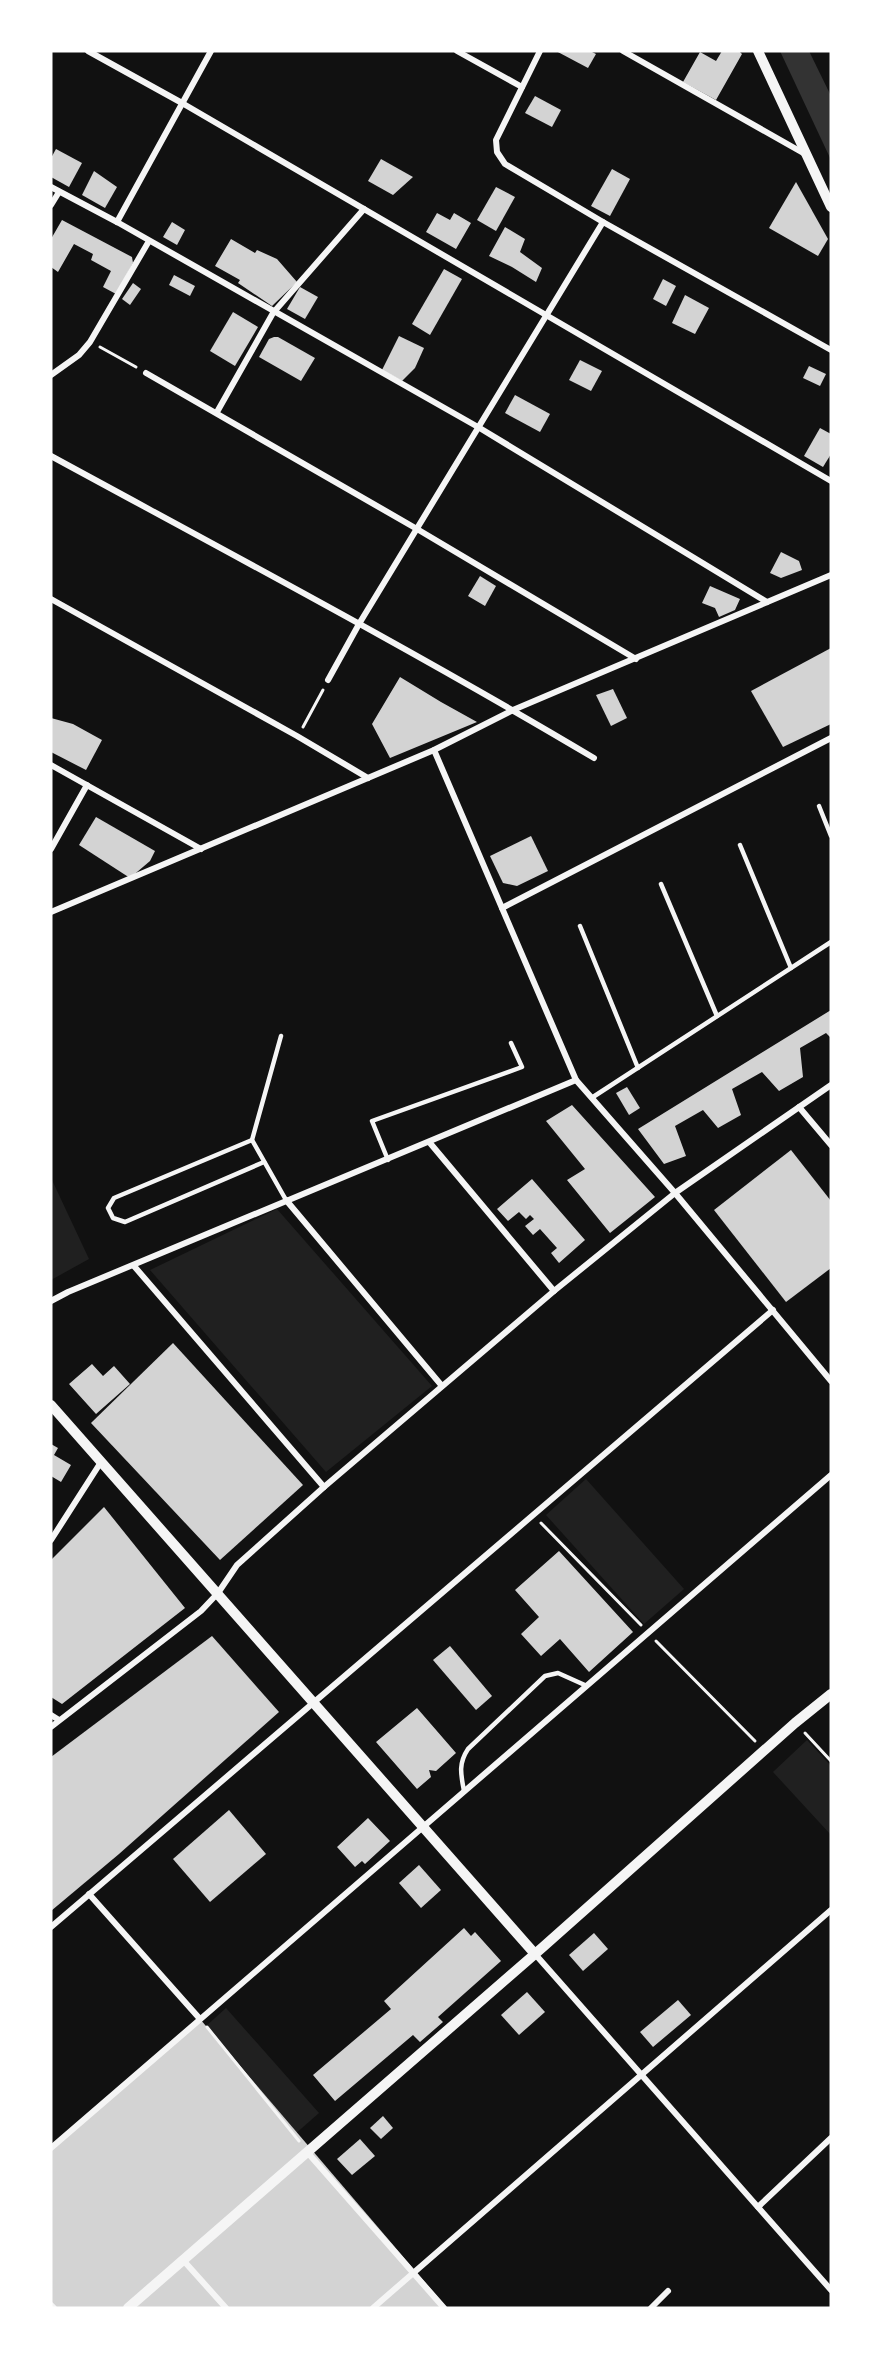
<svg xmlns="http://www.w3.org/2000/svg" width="882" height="2359" viewBox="0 0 882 2359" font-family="Figtree,sans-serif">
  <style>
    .green { fill: #202020 }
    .water { fill: #333 }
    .building { fill: #d3d3d3 }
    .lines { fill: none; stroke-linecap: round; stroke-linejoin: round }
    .path { stroke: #f5f5f5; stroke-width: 3 }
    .service { stroke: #f5f5f5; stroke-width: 4.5 }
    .minor { stroke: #f5f5f5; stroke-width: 6 }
    .tertiary { stroke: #f5f5f5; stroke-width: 10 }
  </style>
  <rect width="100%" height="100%" fill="#111"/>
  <g class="green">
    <polygon points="51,1178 89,1259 51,1280"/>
    <polygon points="277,1209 432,1386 326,1472 150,1270"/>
    <polygon points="586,1479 684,1589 644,1624 546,1515"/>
    <polygon points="807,1740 831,1766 831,1835 773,1772"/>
    <polygon points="226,2008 319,2113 277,2150 184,2046"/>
  </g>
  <polygon class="water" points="780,51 809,51 831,96 831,160"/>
  <g class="building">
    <polygon points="556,51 590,51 596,54 588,68"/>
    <polygon points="722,51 739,51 742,54 716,100 683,82 700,52 716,61"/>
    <polygon points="535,96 561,110 552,127 525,113"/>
    <polygon points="56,149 82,163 69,187 51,177 51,158"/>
    <polygon points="381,159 413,177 393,195 368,181"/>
    <polygon points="612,169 630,179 610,216 591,206"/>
    <polygon points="94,171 117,187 105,208 82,195"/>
    <polygon points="796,182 828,239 818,256 769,228"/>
    <polygon points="496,187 515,197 496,231 477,220"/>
    <polygon points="437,213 450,220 454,213 471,223 456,249 426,232"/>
    <polygon points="62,220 132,257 133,263 116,294 103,287 111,271 91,260 93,254 74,244 58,272 51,267 51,239"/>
    <polygon points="172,222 185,230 177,245 163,237"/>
    <polygon points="505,227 525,239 520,252 542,268 536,282 512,267 489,256"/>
    <polygon points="231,239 255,253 257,250 277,259 297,282 272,306 238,283 240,280 215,266"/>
    <polygon points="444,269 462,279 430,335 412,324"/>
    <polygon points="174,275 195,286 190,296 169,285"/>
    <polygon points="663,279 676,286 666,306 653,299"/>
    <polygon points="133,283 141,289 130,305 122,299"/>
    <polygon points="300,287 318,297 305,319 287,309"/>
    <polygon points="685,295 709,308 695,334 672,323"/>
    <polygon points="233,312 258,327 235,366 210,351"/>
    <polygon points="399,336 424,348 415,368 402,381 382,370"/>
    <polygon points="274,337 278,337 315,358 301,381 259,357 269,339"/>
    <polygon points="580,360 602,371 591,391 569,380"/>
    <polygon points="809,366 826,374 820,386 803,378"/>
    <polygon points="515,395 550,414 540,432 505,413"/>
    <polygon points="820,428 831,434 831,454 823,467 804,456"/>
    <polygon points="781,552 799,561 802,570 781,578 770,573"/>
    <polygon points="480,576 496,586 485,606 468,596"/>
    <polygon points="710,586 740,599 735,610 719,617 715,608 702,603"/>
    <polygon points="831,648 831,724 783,747 751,691"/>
    <polygon points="400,677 441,702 477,722 390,758 372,724"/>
    <polygon points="613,689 627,718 611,726 596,695"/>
    <polygon points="51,718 73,724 102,740 86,770 51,752"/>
    <polygon points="96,817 155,851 150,861 130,878 79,845"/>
    <polygon points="531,836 548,871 517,886 503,883 490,856"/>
    <polygon points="831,1010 831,1038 826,1033 800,1048 803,1077 779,1091 762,1072 732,1089 741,1115 718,1128 703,1110 675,1126 686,1156 664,1164 638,1129"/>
    <polygon points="627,1087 640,1108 629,1115 616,1093"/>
    <polygon points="572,1105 655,1197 610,1233 567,1180 585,1169 546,1121"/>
    <polygon points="791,1150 831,1201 831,1268 786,1302 714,1210"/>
    <polygon points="532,1179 585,1240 559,1263 551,1253 557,1248 540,1229 533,1235 525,1226 534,1219 530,1215 526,1219 519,1212 508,1221 497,1209"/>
    <polygon points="173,1343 303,1485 220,1560 91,1423"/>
    <polygon points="92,1364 103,1376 114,1366 130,1384 96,1414 69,1384"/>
    <polygon points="51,1444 58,1448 54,1455 71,1465 61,1482 51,1476"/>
    <polygon points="104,1507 185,1608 62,1704 51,1697 51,1560"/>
    <polygon points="559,1551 633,1632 589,1672 560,1639 541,1656 521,1634 539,1617 515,1590"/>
    <polygon points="212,1636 279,1712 119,1854 51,1911 51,1757"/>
    <polygon points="450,1646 492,1696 476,1710 433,1660"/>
    <polygon points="417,1708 456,1753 436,1771 429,1770 431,1777 417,1789 376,1742"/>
    <polygon points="229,1810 266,1854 210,1902 173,1859"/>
    <polygon points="368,1818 390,1841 365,1864 362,1861 355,1867 337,1847"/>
    <polygon points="419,1865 441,1890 421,1908 399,1883"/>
    <polygon points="464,1928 471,1936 475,1932 501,1961 438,2017 443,2022 420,2042 413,2035 335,2101 313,2075 391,2009 384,2001"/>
    <polygon points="594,1933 608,1949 583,1971 569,1955"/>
    <polygon points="527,1992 545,2012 519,2035 501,2015"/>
    <polygon points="678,2000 691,2015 653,2047 640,2032"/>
    <polygon points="200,2019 447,2308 51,2308 51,2148"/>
    <polygon points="383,2116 393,2128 381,2139 370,2128"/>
    <polygon points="360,2139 375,2156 352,2175 337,2159"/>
  </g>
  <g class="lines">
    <g class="path">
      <polyline points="100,347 136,367"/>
      <polyline points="303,727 323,690"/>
      <polyline points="541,1523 641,1625"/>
      <polyline points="656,1641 755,1741"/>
      <polyline points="805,1733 831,1761"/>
      <polyline points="207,2027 299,2141"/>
    </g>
    <g class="service">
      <polyline points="819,806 831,836"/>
      <polyline points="740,845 791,968"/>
      <polyline points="661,884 717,1016"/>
      <polyline points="580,926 638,1068"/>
      <polyline points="281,1036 252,1140 286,1200"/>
      <polyline points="593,1097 831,942"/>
      <polyline points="252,1140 114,1198 108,1208 113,1218 125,1222 264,1162"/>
      <polyline points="388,1160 372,1121 522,1067 511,1043"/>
      <path d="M 464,1791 C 461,1775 458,1764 468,1749 L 545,1676 L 558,1673 L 587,1686"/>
    </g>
    <g class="minor">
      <polyline points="88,51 182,103 831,481"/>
      <polyline points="457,51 522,87"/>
      <polyline points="540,51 496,140 497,152 505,164 603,222 831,350"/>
      <polyline points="623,51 805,154"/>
      <polyline points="51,187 117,222 478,427 767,602"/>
      <polyline points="51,205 59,192"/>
      <polyline points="117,222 211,51"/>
      <polyline points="146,373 417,529 636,659"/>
      <polyline points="51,375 79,355 90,342 149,241"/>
      <polyline points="217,412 273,313 364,209"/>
      <path d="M 51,456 C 233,555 416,652 594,758"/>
      <polyline points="51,599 297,736 368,778"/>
      <polyline points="328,680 359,624 603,222"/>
      <polyline points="434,750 576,1080 675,1193 831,1381"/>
      <polyline points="51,765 201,849"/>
      <polyline points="51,849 87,785"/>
      <polyline points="502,908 831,738"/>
      <polyline points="51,912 434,750 513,710 831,575"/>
      <polyline points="799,1107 831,1145"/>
      <polyline points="430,1143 554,1291"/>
      <polyline points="286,1200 442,1386"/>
      <polyline points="134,1266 324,1487"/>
      <polyline points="51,1301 68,1292 576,1080"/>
      <polyline points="51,1540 101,1462"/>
      <polyline points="51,1715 59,1720"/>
      <polyline points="51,1727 201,1611 218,1593 237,1565 324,1487 554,1291 675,1193 831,1085"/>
      <polyline points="89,1894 200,2019"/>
      <polyline points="51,1927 773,1310"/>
      <polyline points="535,1954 831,2290"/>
      <polyline points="51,2148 831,1475"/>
      <polyline points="307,2152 444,2308"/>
      <polyline points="758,2207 831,2138"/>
      <polyline points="183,2260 226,2308"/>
      <polyline points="51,2305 54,2308"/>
      <polyline points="373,2308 831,1910"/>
      <polyline points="651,2308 668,2291"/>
    </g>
    <g class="tertiary">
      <polyline points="758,51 831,207"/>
      <polyline points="51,1405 535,1954"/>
      <polyline points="128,2308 543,1947 795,1723 831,1694"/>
    </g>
  </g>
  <rect width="882" height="2359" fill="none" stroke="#ffffff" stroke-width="105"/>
</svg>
